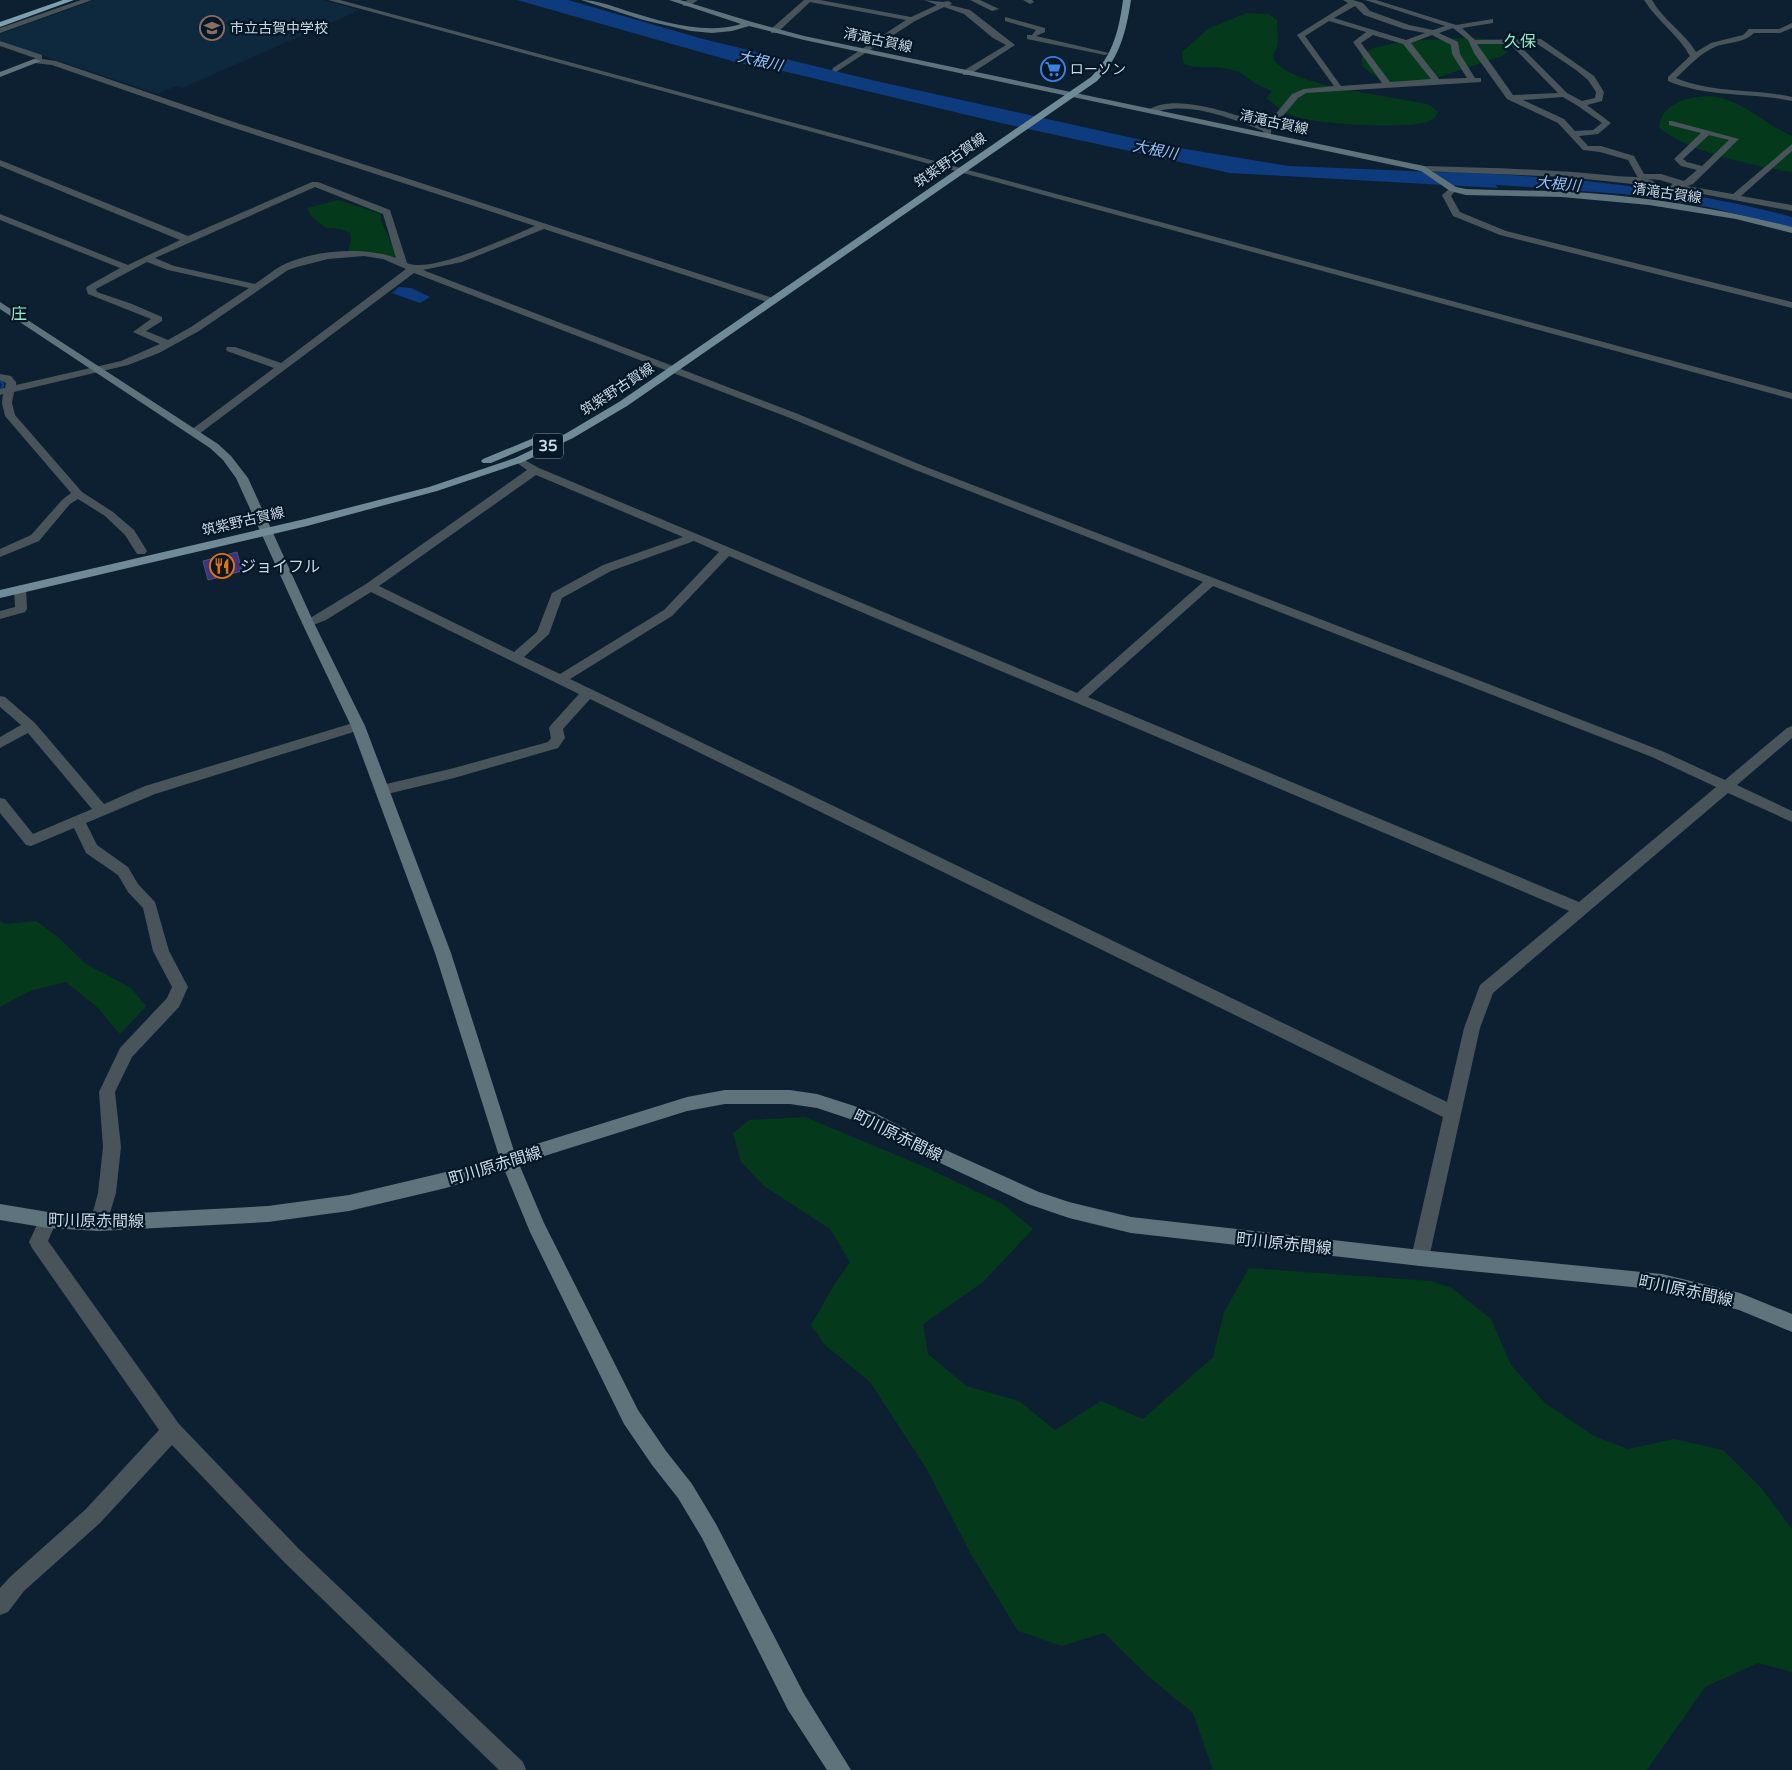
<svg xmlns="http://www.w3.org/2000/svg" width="1792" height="1770" viewBox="0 0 1792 1770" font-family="'Varela Round','Noto Sans JP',sans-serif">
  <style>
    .built { fill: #0e283e }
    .green { fill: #04391c }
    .water { fill: #0e3b7d }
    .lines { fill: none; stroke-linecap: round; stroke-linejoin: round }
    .stream { stroke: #0e3b7d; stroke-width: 3 }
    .river { fill: #0e3b7d; fill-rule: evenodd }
    .building { fill: #3e337e; stroke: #53526c }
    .street { fill: #48545a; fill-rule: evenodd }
    .secondary { fill: #5e737c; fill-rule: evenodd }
    .primary { fill: #708a97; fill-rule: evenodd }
    .highway { fill: #7f9fae; fill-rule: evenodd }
    .labels { text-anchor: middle; stroke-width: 4.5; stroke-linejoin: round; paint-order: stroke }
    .far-poi-label { font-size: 14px; fill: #cdd9e5; stroke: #041727; text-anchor: start }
    .far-street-label { font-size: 14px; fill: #cdd9e5; stroke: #041727 }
    .far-water-label { font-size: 15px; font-style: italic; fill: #9cc1fa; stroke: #041727 }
    .shield { fill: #041727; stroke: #919fac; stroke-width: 1 }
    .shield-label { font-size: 15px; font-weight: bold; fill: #cdd9e5 }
    .far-quarter-label { font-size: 16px; fill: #94ebc5; stroke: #041727 }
    .poi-label { font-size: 16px; fill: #cdd9e5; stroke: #041727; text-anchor: start }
    .street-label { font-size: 16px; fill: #cdd9e5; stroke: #041727 }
  </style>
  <rect width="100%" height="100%" fill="#0d2031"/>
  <polygon class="built" points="95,0 322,0 360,10 182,88 177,86 157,94 0,41 0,34"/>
  <g class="green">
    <path d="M 1247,13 L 1269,14 L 1277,20 C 1277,29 1279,39 1277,47 C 1276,52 1271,56 1275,61 C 1294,88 1397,96 1430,105 L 1438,112 C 1436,117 1433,120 1427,122 C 1400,129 1313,125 1288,114 C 1280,111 1273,103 1266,98 L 1272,91 L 1256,84 L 1238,71 L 1217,67 L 1194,67 L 1184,64 L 1182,52 L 1209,28 Z"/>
    <path d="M 1464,38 C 1478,38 1502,36 1507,52 L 1502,56 L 1418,84 L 1390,82 L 1376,77 L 1362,66 L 1362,54 C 1386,39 1436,40 1464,38 Z"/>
    <path d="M 1707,96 C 1738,96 1764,124 1792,136 L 1792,172 C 1757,167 1684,151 1659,127 C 1662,102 1687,98 1707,96 Z"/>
    <polygon points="338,200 381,214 381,221 398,257 395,258 378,253 348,251 351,240 350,233 340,229 326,228 311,216 307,208"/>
    <polygon points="0,921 5,924 36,921 59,938 86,964 131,988 146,1006 120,1034 97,1007 66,982 30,991 0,1007"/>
    <polygon points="805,1117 925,1167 1003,1204 1033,1229 983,1282 923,1324 928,1354 966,1386 1019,1401 1055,1430 1101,1401 1143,1419 1213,1357 1224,1312 1249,1268 1431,1281 1452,1288 1491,1319 1511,1365 1545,1403 1594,1436 1628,1449 1674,1439 1723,1450 1762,1489 1792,1529 1792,1672 1758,1663 1705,1687 1647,1770 1213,1770 1193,1713 1148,1676 1104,1633 1062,1646 1018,1631 972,1556 926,1468 870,1382 825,1345 811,1325 834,1285 850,1262 830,1229 764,1186 741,1162 733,1133 749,1120"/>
  </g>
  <g class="water">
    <polygon points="517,0 568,0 703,39 876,81 1173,147 1289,166 1486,174 1498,188 1230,173 1001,123 766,67 739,63"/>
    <polygon points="399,287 411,288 430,297 420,303 392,293"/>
  </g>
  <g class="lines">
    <polyline class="stream" points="0,381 3,384 2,388"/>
    <path class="river" d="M 1451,172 C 1567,177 1680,187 1792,217 L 1792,227 L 1708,207 L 1623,194 L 1445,181 L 1443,177 L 1445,173 Z"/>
  </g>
  <polygon class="building" points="237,552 242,571 208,580 203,561"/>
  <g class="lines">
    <g class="street">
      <polygon points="81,0 92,0 0,33 0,28"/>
      <polygon points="328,0 340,0 1792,393 1792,399"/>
      <polygon points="688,0 698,0 689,6 683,6 683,2"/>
      <polygon points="804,0 820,0 911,17 937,5 924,0 943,2 948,1 952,3 950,5 970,10 1015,45 969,75 963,75 963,71 1006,45 993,38 964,14 944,7 915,21 836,72 832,70 833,68 906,20 810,2 777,33 771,33 771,29"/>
      <polygon points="970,0 980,0 999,9 992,11"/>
      <polygon points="1023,0 1032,0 1034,2 1030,4"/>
      <path d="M 1343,0 L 1353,0 L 1363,3 L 1370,11 L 1409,25 L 1433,30 L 1445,26 L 1365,0 L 1376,0 L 1456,25 L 1493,19 L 1493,23 L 1462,28 L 1475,40 L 1541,39 L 1594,76 L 1604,92 L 1602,101 L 1587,105 L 1611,123 L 1598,134 L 1579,136 L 1588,146 L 1601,146 L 1634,156 L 1644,174 L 1661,174 L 1684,181 L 1697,170 L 1681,166 L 1674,159 L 1701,133 L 1669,125 L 1669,121 L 1672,121 L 1739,139 L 1693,184 L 1687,186 L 1733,194 L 1792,144 L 1792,151 L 1741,196 L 1792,205 L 1792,211 L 1671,188 L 1670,186 L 1673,184 L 1660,180 L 1638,178 L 1628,160 L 1600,152 L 1583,150 L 1558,123 L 1507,99 L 1474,53 L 1468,40 L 1453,28 L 1439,33 L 1458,42 L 1460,54 L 1475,78 L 1481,78 L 1481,82 L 1306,93 L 1298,98 L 1271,130 L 1271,136 L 1265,136 L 1263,131 C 1236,120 1201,106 1170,109 C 1164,109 1157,112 1151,113 L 1147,111 C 1173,91 1238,115 1266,126 L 1292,94 L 1304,89 L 1334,86 L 1297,35 L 1348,3 ZM 1355,6 L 1364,15 L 1404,29 L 1425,33 L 1406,40 L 1334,18 ZM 1329,21 L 1366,32 L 1353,42 L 1382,83 L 1341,86 L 1305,36 ZM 1373,35 L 1403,44 L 1431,79 L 1390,82 L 1361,43 ZM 1432,35 L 1451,45 L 1452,54 L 1467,78 L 1439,79 L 1411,43 ZM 1536,43 L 1576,70 L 1588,80 L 1596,92 L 1595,98 L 1582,101 L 1567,93 L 1518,44 ZM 1477,44 L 1510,44 L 1558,93 L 1513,95 ZM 1563,97 L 1578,106 L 1602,123 L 1593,130 L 1575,131 L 1564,119 L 1523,100 ZM 1709,135 L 1729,140 L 1702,166 L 1687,162 L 1683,159 Z"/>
      <path d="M 1644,0 L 1652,0 C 1663,20 1684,32 1696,52 L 1711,43 L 1743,35 L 1749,29 L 1779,29 L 1792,23 L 1792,28 L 1780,33 L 1754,33 C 1744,43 1730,42 1717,46 C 1700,53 1689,66 1676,78 C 1713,94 1754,88 1792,97 L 1792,101 C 1751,92 1708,98 1668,81 L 1668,77 L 1690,56 C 1678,34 1657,21 1644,0 Z"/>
      <polygon points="1005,17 1045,28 1045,32 1036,36 1109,53 1105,55 1027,39 1027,35 1032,35 1036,30 1005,21"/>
      <path d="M 0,41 L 42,55 L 42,59 L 56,61 L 231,121 L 776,299 L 776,303 L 770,303 L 544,229 L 462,262 L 423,270 L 798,414 L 921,465 L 1662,751 L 1725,780 L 1787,728 L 1792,726 L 1792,738 L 1737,785 L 1792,811 L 1792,822 L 1728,793 L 1493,993 L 1480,1028 L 1429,1258 L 1426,1264 L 1420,1266 L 1414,1264 L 1411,1258 L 1443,1117 L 590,699 L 563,729 L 565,738 L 558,748 L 454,778 L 383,795 L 378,794 L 376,790 L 378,786 L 454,768 L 548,742 L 551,738 L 549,728 L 551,725 L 579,694 L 371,592 L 326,620 L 308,627 L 302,623 L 366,584 L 527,470 L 513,460 L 519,457 L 539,468 L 1077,693 L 1203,582 L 913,469 L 790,418 L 414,273 L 199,434 L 191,434 L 189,432 L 191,430 L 274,368 L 227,351 L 226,349 L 227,347 L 235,347 L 281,363 L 406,269 L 383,259 L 364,256 L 328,259 L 297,267 L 288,270 L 199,331 L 159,353 L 128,365 L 14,392 L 12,403 L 15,415 L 82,492 L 113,512 L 134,530 L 147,551 L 145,554 L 137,554 L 125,535 L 105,516 L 78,499 L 70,504 L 39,541 L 0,557 L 0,549 L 31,535 L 62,500 L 71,493 L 5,416 L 2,403 L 3,394 L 0,395 L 0,389 L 5,388 L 6,383 L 0,380 L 0,374 L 11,376 L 16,382 L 16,385 L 121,361 L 160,344 L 133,332 L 151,319 L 88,294 L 86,288 L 88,286 L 120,268 L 0,220 L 0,214 L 128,265 L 180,240 L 0,166 L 0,160 L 188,236 L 312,182 L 318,182 L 390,210 L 407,263 C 431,274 509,237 535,226 L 225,125 L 52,65 L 34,63 L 35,58 L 0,46 ZM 315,187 L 383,214 L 396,258 C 365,246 311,250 281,266 C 272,271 264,278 255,284 L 174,266 L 155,258 ZM 147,262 L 168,270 L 249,288 L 191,327 L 168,340 L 146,331 L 162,321 L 162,317 L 132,304 L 97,292 L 96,289 ZM 536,475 L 683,537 L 603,565 L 552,593 L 537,632 L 514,652 L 379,586 ZM 694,541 L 719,552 L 664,610 L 560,674 L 524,657 L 549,634 L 562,598 L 611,571 ZM 729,556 L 1569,911 L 1480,985 L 1464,1028 L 1447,1102 L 570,679 L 672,616 ZM 1213,586 L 1652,757 L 1716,787 L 1579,902 L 1088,697 Z"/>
      <path d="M 1424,166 C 1488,168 1552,169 1616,176 C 1627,177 1648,176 1656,183 L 1652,186 L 1566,177 L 1421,171 L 1421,167 Z"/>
      <polygon points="1453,186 1457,189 1451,196 1460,212 1506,231 1792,302 1792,308 1500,235 1453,216 1442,195"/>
      <polygon points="20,585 26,589 27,609 25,612 0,619 0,611 15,607 14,589"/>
      <polygon points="0,696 5,697 35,723 104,804 145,786 353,723 363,723 365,726 363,729 155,794 86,823 97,845 128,867 138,884 155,902 169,951 188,987 179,1007 132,1057 115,1092 121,1147 116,1193 105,1229 99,1231 93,1229 90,1223 98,1193 103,1147 99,1092 120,1048 167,998 172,987 153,951 143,908 128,892 118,875 86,853 74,828 31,846 26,845 0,813 0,798 5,799 33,834 92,809 28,733 0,748 0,737 21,725 0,707"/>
      <polygon points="48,1212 54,1214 57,1220 48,1241 179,1424 299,1549 523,1762 526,1770 499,1770 285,1563 172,1445 100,1523 24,1591 8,1612 0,1615 0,1588 10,1577 86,1509 159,1430 32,1248 29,1242 42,1214"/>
    </g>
    <g class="secondary">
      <path d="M 581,0 C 597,0 612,6 627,11 C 663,22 704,35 741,24 L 669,0 L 680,0 L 752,22 L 804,36 L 1424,166 L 1456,187 L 1466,189 C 1507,191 1548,190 1588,193 C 1657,198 1725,210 1792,227 L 1792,233 L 1736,219 L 1649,205 L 1562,197 L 1466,195 L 1450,191 L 1421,171 L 804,40 L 749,26 L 732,31 L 712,33 L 691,31 L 643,20 Z"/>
      <polygon points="34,59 41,61 0,77 0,72"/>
      <polygon points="0,302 218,444 231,456 248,478 314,623 365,726 451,953 514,1151 687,1097 725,1090 790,1090 817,1094 873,1112 950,1152 1039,1192 1069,1202 1131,1217 1420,1250 1662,1274 1740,1293 1792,1314 1792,1332 1739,1310 1662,1290 1420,1266 1131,1233 1069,1218 1028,1204 938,1162 862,1123 817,1108 790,1104 725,1104 687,1111 519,1164 544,1223 638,1410 666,1451 692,1484 716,1524 804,1694 851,1770 827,1770 788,1710 702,1538 678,1498 652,1465 624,1424 530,1232 504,1169 446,1188 349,1211 268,1222 99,1231 48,1228 0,1220 0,1204 48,1212 99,1215 268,1206 349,1195 446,1172 499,1156 435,953 351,726 302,623 236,478 223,460 210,448 0,309"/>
    </g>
    <g class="primary">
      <path d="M 1123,0 L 1131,0 C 1126,32 1120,57 1097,81 L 627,406 L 573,438 L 523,462 L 437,491 L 307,526 L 0,598 L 0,590 L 305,519 L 429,487 L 515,458 L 565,434 L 619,402 L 1091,77 C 1113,55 1119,30 1123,0 Z"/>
      <polygon points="541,435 545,436 547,438 545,440 491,463 483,463 481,461 483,459"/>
    </g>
    <polygon class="highway" points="63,0 74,0 0,27 0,22"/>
  </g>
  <defs>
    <symbol id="school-ring" viewBox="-11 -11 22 22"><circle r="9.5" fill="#041727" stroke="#8d6e63" stroke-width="1.5"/><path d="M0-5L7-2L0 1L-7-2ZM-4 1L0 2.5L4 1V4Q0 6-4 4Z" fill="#8d6e63"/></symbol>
    <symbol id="supermarket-ring" viewBox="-11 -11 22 22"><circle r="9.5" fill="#041727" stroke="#3f7fe0" stroke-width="1.5"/><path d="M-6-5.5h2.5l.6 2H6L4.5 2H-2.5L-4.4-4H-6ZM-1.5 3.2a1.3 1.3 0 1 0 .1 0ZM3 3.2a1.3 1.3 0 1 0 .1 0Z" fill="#3f7fe0"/></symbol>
    <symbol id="restaurant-ring" viewBox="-11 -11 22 22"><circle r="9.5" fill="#041727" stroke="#e8710a" stroke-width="1.5"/><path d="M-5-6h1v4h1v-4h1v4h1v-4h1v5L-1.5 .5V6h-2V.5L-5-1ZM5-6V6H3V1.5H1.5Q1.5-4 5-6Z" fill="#e8710a"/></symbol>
  </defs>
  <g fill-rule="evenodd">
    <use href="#school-ring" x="198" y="14" width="28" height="28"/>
    <use href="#supermarket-ring" x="1039" y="55" width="28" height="28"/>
    <use href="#restaurant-ring" x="208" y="552" width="28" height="28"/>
  </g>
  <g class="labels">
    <g class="far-poi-label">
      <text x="230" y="33">市立古賀中学校</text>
      <text x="1070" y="74">ローソン</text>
    </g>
    <g class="far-street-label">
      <text transform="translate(878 40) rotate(12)" y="5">清滝古賀線</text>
      <text transform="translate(1274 122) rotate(12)" y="5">清滝古賀線</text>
      <text transform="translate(950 160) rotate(-35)" y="5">筑紫野古賀線</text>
      <text transform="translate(1667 193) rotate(8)" y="5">清滝古賀線</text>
      <text transform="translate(617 389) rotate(-33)" y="5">筑紫野古賀線</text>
      <text transform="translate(243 521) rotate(-13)" y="5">筑紫野古賀線</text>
    </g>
    <g class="far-water-label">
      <text transform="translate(760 61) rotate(13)" y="5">大根川</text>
      <text transform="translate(1155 150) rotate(11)" y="5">大根川</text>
      <text transform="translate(1558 184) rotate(5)" y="5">大根川</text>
    </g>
    <rect class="shield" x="533" y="433.5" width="30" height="25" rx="4"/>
    <g class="shield-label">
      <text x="548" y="451">35</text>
    </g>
    <g class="far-quarter-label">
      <text x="1520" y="47">久保</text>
      <text x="19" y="319">庄</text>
    </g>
    <g class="poi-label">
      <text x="240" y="572">ジョイフル</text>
    </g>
    <g class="street-label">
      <text transform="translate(898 1135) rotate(26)" y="6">町川原赤間線</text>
      <text transform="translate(495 1165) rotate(-17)" y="6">町川原赤間線</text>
      <text transform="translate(96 1220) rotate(1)" y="6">町川原赤間線</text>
      <text transform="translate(1284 1243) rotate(6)" y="6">町川原赤間線</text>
      <text transform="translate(1686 1290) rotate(12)" y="6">町川原赤間線</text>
    </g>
  </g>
</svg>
